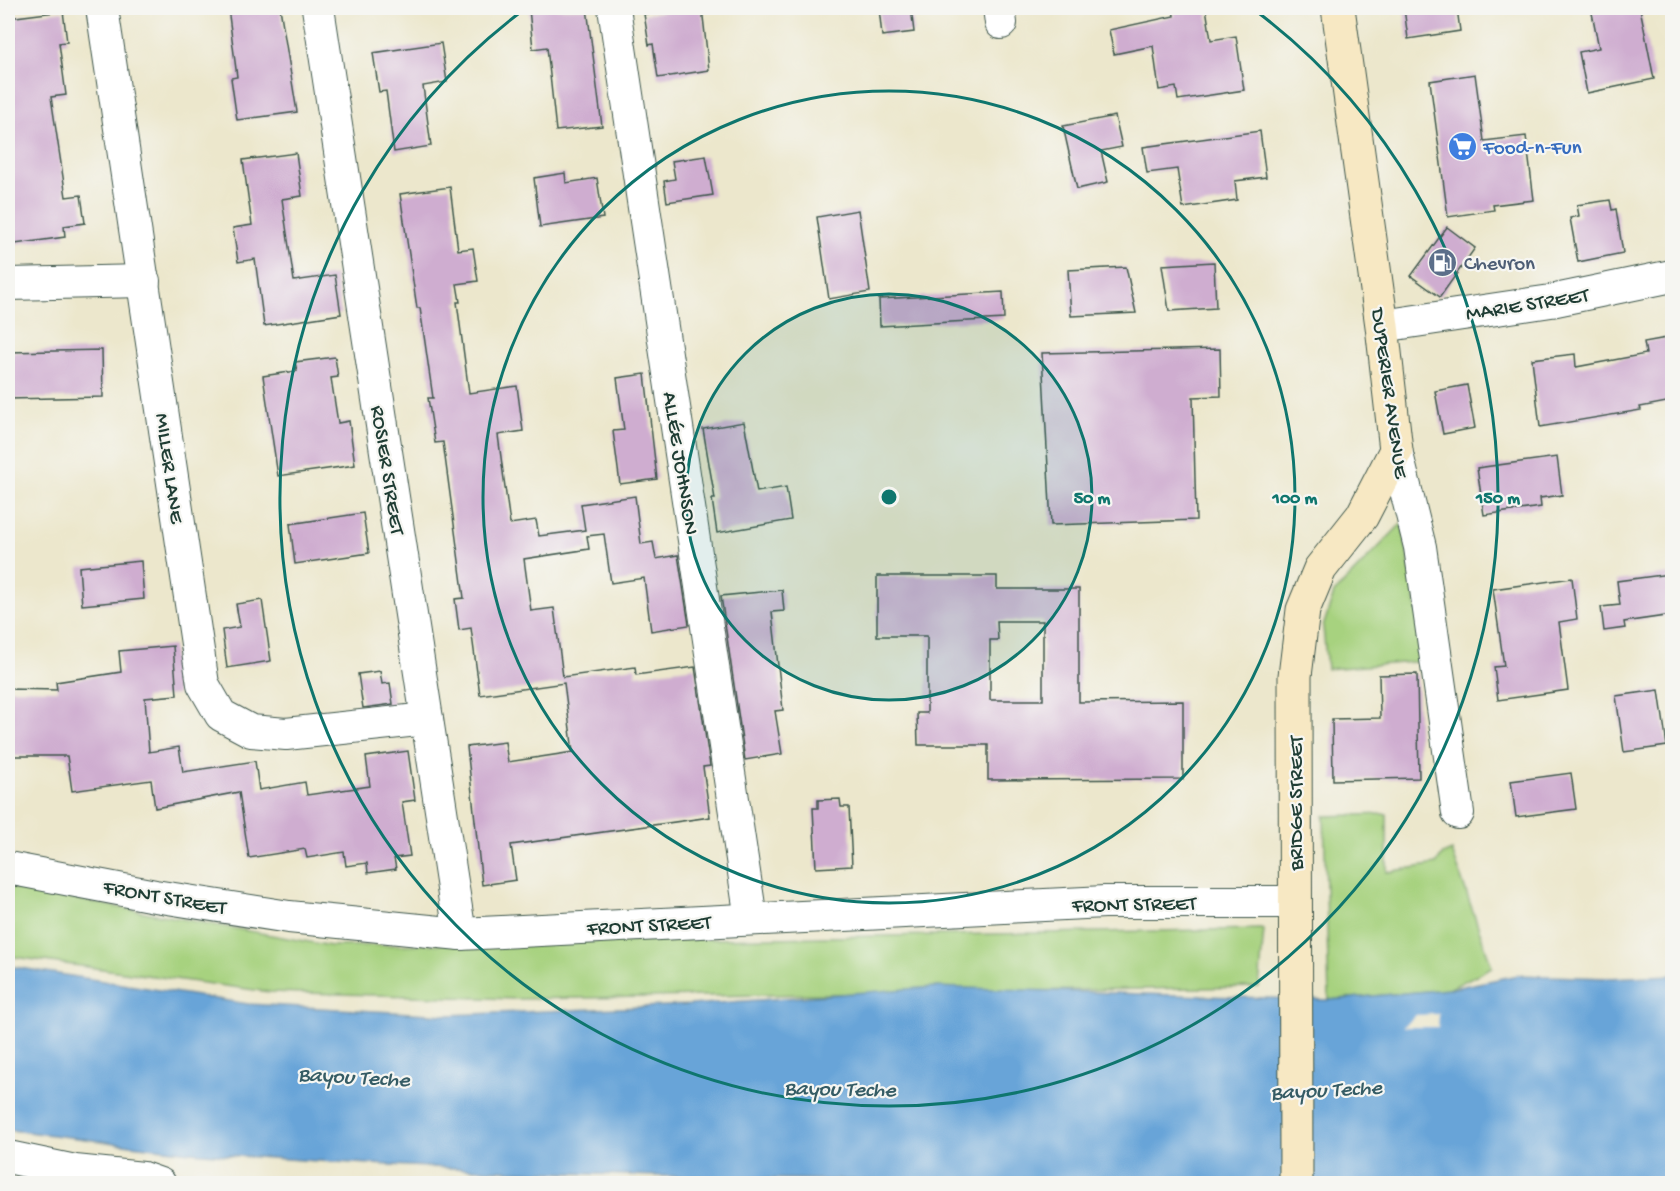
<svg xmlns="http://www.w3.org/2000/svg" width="1680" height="1191" viewBox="0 0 1680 1191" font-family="'Gochi Hand',sans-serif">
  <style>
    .green { fill: #a7d27f; stroke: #63885a; stroke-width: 1.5 }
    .water { fill: #68a4d8; stroke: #447086; stroke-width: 1.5 }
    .pier { fill: #ece7cc }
    .building { fill: #cfadd0; fill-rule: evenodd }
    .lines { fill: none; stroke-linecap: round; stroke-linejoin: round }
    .street-casing { stroke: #3e564b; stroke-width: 34 }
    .secondary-casing { stroke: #3e564b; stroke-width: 35 }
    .street { stroke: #fff; stroke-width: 32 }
    .secondary { stroke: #f7e8c3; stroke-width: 33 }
    .ring { fill: none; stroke: #0f766e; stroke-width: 3 }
    .labels { text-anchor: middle; stroke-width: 4.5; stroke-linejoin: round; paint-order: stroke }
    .shop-label { font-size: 21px; fill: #366cbe; stroke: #f6f6f2; text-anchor: start }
    .service-label { font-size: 21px; fill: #4e5e75; stroke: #f6f6f2; text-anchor: start }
    .street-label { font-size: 21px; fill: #1f3d34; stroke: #f6f6f2 }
    .water-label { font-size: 22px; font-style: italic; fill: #355c65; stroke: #f6f6f2 }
    .centre { fill: #0f766e; stroke: #f6f6f2; stroke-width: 3 }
    .ring-label { font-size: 18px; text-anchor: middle; font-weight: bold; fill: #0f766e; stroke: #f6f6f2; stroke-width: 4.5; stroke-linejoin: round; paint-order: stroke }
  </style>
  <rect width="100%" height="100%" fill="#f6f6f2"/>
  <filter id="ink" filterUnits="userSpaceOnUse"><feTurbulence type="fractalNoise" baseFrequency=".0167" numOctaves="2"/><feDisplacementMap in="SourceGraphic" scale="12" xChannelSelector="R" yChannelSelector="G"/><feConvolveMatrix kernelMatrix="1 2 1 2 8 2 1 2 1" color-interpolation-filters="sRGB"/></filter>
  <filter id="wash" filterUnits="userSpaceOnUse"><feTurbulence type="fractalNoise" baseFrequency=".008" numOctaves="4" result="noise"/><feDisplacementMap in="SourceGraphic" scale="24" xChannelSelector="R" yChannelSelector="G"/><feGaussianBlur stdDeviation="1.35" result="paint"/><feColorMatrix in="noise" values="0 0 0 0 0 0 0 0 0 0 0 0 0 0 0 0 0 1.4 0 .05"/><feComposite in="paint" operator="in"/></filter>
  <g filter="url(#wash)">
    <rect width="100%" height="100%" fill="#ece7cc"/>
    <g class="green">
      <polygon points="1402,523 1426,661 1327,669 1323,627 1334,593"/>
      <polygon points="1387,814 1387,872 1436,864 1442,855 1452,851 1492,967 1449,989 1329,1000 1324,816"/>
      <polygon points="8,887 331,946 1264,929 1259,987 518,999 269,992 8,956"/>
    </g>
    <path class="water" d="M 8,966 L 248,1004 L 447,1015 L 690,1005 L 934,987 L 1329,1000 L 1449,989 L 1518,975 L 1608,978 L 1672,975 L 1672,1178 L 1625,1183 C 1159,1183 691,1188 226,1155 C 153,1150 80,1137 8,1130 Z"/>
    <polygon class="pier" points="1439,1014 1438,1027 1403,1027 1416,1015"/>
    <g id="blocks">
      <g class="building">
        <polygon points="228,8 280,8 297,112 237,120 231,78 237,77"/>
        <polygon points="587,8 602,126 556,131 547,47 533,49 529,9"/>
        <polygon points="690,8 702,8 709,70 658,78 653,44 649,45 644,14"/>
        <polygon points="879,8 911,8 914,32 882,36"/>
        <polygon points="1173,8 1206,8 1211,40 1236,36 1244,90 1178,100 1176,87 1159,90 1153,46 1114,54 1109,30 1174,16"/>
        <polygon points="1404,8 1457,8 1460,31 1408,39"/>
        <polygon points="1591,8 1640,8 1654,79 1587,93 1579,52 1599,48"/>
        <polygon points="63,11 67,42 59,43 66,95 51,97 66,197 81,195 85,223 64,226 65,237 8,245 8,18"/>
        <polygon points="441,43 447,82 423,86 431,146 394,152 386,91 379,92 373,53"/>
        <polygon points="1475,74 1484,141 1526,136 1534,200 1493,205 1494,210 1448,217 1430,81"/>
        <polygon points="1115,116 1122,147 1101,151 1108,182 1077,189 1063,126"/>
        <polygon points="1260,131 1266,177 1235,181 1237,200 1183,208 1177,169 1147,173 1143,147"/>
        <polygon points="296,153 302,196 282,199 294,281 335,275 341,314 264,326 255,259 238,262 233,228 252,225 243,160"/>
        <polygon points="706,156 713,195 667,202 664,181 675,179 672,161"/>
        <polygon points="565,173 566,183 597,178 603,218 540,227 534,178"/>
        <polygon points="450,187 458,250 473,248 478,281 457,284 460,302 457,302 469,393 517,386 523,431 498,435 510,524 536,520 539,536 585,530 581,504 635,496 641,544 653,542 656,559 678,555 689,625 651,631 644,578 611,583 604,534 587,536 589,549 524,559 531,611 554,608 563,677 635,667 636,675 695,667 710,766 703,767 710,817 511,845 516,880 482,885 467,747 505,742 508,762 573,752 564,683 480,695 471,628 459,630 455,599 464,598 454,524 443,442 435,443 428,398 433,398 420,308 417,308 400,194"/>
        <polygon points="1610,200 1612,210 1616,209 1623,253 1578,262 1570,218 1579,216 1577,205"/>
        <polygon points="858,210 870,292 829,299 817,217"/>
        <polygon points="1447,227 1475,248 1440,297 1411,276"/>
        <polygon points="1214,262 1216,308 1169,311 1162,265"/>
        <polygon points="1126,267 1136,313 1071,316 1068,270"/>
        <polygon points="1003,292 1004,319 880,326 879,299"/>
        <polygon points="1672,337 1672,401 1640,407 1641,410 1540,427 1532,359 1575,354 1576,367 1646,354 1644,342"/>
        <polygon points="1220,349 1221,396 1193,397 1196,520 1051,525 1042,353"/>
        <polygon points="102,350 103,397 8,399 8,352"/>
        <polygon points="335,357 338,377 331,378 338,423 349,421 355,465 278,476 263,376 297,371 295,362"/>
        <polygon points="645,374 657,479 620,484 613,431 624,430 617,378"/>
        <polygon points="1467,385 1475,428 1443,434 1435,391"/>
        <polygon points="744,422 757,492 786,487 791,520 717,533 712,499 715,499 703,429"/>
        <polygon points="1557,457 1562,495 1540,498 1541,507 1484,515 1477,468"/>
        <polygon points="363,513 369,553 295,564 290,524"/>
        <polygon points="141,561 144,599 82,605 79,567"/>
        <polygon points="1669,574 1672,615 1624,622 1625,628 1604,631 1601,607 1620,605 1617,581"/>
        <path d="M 877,576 L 997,576 L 997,589 L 1079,589 L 1079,702 L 1183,701 L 1183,779 L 988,780 L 988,745 L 918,745 L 917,713 L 927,713 L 927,636 L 877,636 ZM 997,621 L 1043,621 L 1043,700 L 990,700 L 990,640 L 998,640 Z"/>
        <polygon points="1572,578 1577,619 1559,622 1568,690 1498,700 1494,667 1504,666 1493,589"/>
        <polygon points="782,590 784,611 772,612 783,710 775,711 782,754 745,760 721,596"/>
        <polygon points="262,600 271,661 227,668 222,630 240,627 236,604"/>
        <polygon points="173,646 177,695 145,698 149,752 179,747 183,772 255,761 259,790 305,782 307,795 370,786 366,757 408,751 415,800 402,802 410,856 394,858 396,869 368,873 367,863 346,866 344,852 307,858 305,849 249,858 239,792 155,808 151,780 72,791 67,756 8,756 8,689 57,690 56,682 121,672 119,651"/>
        <polygon points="380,671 382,684 390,683 393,704 363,708 358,674"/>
        <polygon points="1417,674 1419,778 1333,780 1332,719 1380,718 1379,675"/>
        <polygon points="1659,690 1667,746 1624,752 1616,696"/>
        <polygon points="1571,773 1576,809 1516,817 1511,781"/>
        <polygon points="840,799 841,807 849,807 852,866 816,868 813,808 818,808 818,800"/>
      </g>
    </g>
  </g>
  <g filter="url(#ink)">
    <use href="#blocks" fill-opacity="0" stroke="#3e564b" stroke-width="1.5"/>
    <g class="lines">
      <defs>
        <g id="street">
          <polyline points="102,8 203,684 221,715 251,731 286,734 427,719"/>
          <polyline points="318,8 460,934"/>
          <polyline points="614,8 751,919"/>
          <polyline points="999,8 1001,23"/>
          <polyline points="8,284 144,281"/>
          <polyline points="1382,326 1551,301 1672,276"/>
          <polyline points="1396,450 1420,547 1458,813"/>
          <polyline points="8,868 155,896 289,917 460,934 1105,902 1295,902"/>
          <polyline points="8,1157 75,1171 143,1178 160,1184"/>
        </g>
        <polyline id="secondary" points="1296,1184 1295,676 1303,610 1320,569 1362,516 1396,450 1382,326 1338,8"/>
      </defs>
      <use href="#street" class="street-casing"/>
      <use href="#secondary" class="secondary-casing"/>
      <use href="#street" class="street"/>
      <use href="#secondary" class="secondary"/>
    </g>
  </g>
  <circle cx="889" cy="497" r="203" fill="#0f766e" fill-opacity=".12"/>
  <g class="ring">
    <circle cx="889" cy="497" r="203"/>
    <circle cx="889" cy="497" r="406"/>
    <path d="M1256 11A609 609 0 1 1 522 11"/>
  </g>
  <defs>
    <symbol id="supermarket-disc" viewBox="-11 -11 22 22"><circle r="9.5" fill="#3f7fe0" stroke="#f6f6f2"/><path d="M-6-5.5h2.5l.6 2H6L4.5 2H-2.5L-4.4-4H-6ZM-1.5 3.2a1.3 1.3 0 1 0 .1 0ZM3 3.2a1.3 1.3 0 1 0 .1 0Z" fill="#fff"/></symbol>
    <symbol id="fuel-disc" viewBox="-11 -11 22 22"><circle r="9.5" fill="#5c6f8a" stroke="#f6f6f2"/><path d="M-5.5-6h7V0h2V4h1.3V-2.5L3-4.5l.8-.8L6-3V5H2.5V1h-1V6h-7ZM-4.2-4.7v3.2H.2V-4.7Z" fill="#fff"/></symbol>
  </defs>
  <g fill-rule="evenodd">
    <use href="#supermarket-disc" x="1446" y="130" width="33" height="33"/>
    <use href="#fuel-disc" x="1426" y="246" width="33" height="33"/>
  </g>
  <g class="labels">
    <g class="shop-label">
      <text x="1483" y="153">Food-n-Fun</text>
    </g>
    <g class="service-label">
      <text x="1464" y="269">Chevron</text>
    </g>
    <g class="street-label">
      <text transform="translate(1527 303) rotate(-9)" y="7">MARIE STREET</text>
      <text transform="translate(1391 393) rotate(82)" y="7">DUPERIER AVENUE</text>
      <text transform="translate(682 463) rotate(81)" y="7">ALLÉE JOHNSON</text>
      <text transform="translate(171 468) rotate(82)" y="7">MILLER LANE</text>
      <text transform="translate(389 470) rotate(81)" y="7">ROSIER STREET</text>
      <text transform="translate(1295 803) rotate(-90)" y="7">BRIDGE STREET</text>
      <text transform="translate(165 896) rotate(10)" y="7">FRONT STREET</text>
      <text transform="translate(1134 903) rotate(-1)" y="7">FRONT STREET</text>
      <text transform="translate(649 924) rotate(-3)" y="7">FRONT STREET</text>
    </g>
    <g class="water-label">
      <text transform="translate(354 1075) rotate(3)" y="8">Bayou Teche</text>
      <text transform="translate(840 1087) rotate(1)" y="8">Bayou Teche</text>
      <text transform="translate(1326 1088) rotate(-3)" y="8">Bayou Teche</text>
    </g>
  </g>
  <circle cx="889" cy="497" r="9" class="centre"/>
  <g class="ring-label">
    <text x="1092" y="503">50 m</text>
    <text x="1295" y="503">100 m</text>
    <text x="1498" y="503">150 m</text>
  </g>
  <rect width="1680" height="1191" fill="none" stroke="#f6f6f2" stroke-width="30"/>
</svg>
